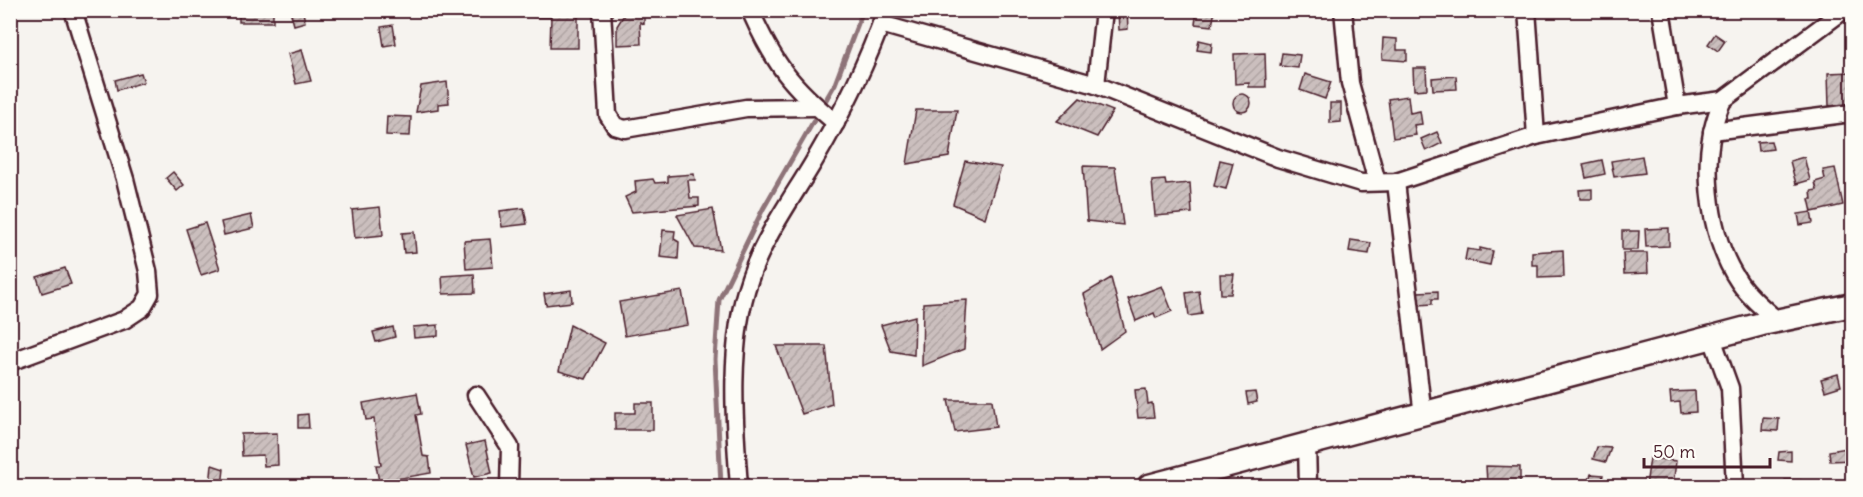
<svg xmlns="http://www.w3.org/2000/svg" width="1863" height="497" viewBox="0 0 1863 497" font-family="Delius,sans-serif">
  <style>
    .lines { fill: none; stroke-linecap: round; stroke-linejoin: round }
    .stream { stroke: #8e7378; stroke-width: 5 }
    .building { fill: url(#building-hatch); stroke: #4a1f2b; stroke-width: 1.5 }
    .minor-casing { stroke: #4a1f2b; stroke-width: 21 }
    .secondary-casing { stroke: #4a1f2b; stroke-width: 27 }
    .minor { stroke: #fdfcf7; stroke-width: 16 }
    .secondary { stroke: #fdfcf7; stroke-width: 22 }
  </style>
  <defs>
    <pattern id="building-hatch" width="6" height="6" patternUnits="userSpaceOnUse" patternTransform="scale(1.5)"><rect width="6" height="6" fill="#cbbfbe"/><path d="M-1 1l2-2M0 6l6-6M5 7l2-2" fill="none" stroke="#b0a4a3"/></pattern>
  </defs>
  <rect width="100%" height="100%" fill="#f6f3ef"/>
  <filter id="ink" filterUnits="userSpaceOnUse"><feTurbulence type="fractalNoise" baseFrequency=".0167" numOctaves="2"/><feDisplacementMap in="SourceGraphic" scale="12" xChannelSelector="R" yChannelSelector="G"/><feConvolveMatrix kernelMatrix="1 2 1 2 8 2 1 2 1" color-interpolation-filters="sRGB"/></filter>
  <g filter="url(#ink)">
    <g class="lines">
      <polyline class="stream" points="721,486 715,359 719,300 763,209 835,84 863,10"/>
    </g>
    <g class="building">
      <polygon points="533,10 578,10 578,48 550,48 551,17 533,17"/>
      <polygon points="627,10 644,13 644,24 640,22 641,44 617,45 617,26"/>
      <polygon points="991,10 1016,10 1013,18"/>
      <polygon points="1118,10 1127,10 1128,29 1119,30"/>
      <polygon points="1197,10 1215,10 1212,26 1195,24"/>
      <polygon points="273,11 273,22 239,22 239,12"/>
      <polygon points="303,12 305,22 294,25 291,14"/>
      <polygon points="393,25 396,44 384,46 381,27"/>
      <polygon points="1715,34 1725,41 1718,51 1708,44"/>
      <polygon points="1383,38 1397,39 1397,50 1407,50 1407,61 1382,59"/>
      <polygon points="1199,40 1212,43 1211,52 1197,50"/>
      <polygon points="302,50 311,81 296,84 288,54"/>
      <polygon points="1265,53 1266,87 1249,87 1249,83 1235,84 1234,54"/>
      <polygon points="1282,53 1300,55 1298,68 1280,66"/>
      <polygon points="1413,68 1426,68 1427,89 1414,90"/>
      <polygon points="1852,72 1852,105 1829,106 1828,73"/>
      <polygon points="141,73 144,82 117,90 115,80"/>
      <polygon points="1305,74 1331,82 1325,99 1300,90"/>
      <polygon points="1456,76 1457,89 1433,90 1432,78"/>
      <polygon points="447,82 449,103 438,104 438,109 416,112 421,86"/>
      <circle cx="1242" cy="103" r="9"/>
      <polygon points="1408,96 1410,113 1420,111 1422,124 1414,125 1416,135 1393,138 1388,99"/>
      <polygon points="1080,98 1113,111 1097,137 1057,121"/>
      <polygon points="1330,103 1341,103 1341,122 1330,123"/>
      <polygon points="916,110 957,110 949,157 907,164"/>
      <polygon points="387,116 411,117 410,136 386,135"/>
      <polygon points="1437,132 1442,143 1426,151 1421,139"/>
      <polygon points="1771,141 1773,149 1758,151 1757,142"/>
      <polygon points="1642,156 1645,173 1614,177 1611,161"/>
      <polygon points="1804,157 1810,180 1796,184 1790,161"/>
      <polygon points="1220,160 1233,163 1226,189 1214,186"/>
      <polygon points="1602,160 1605,174 1586,178 1583,164"/>
      <polygon points="965,161 1001,167 985,218 953,204"/>
      <polygon points="1083,166 1115,167 1123,225 1087,221"/>
      <polygon points="1835,168 1843,205 1812,212 1809,199 1812,199 1811,191 1817,190 1815,182 1825,179 1823,170"/>
      <polygon points="173,172 184,185 177,191 166,178"/>
      <polygon points="694,174 695,180 688,180 690,198 699,198 699,206 632,212 625,197 636,192 635,181 653,179 655,183 668,182 668,176"/>
      <polygon points="1165,180 1166,185 1190,183 1192,213 1155,216 1152,181"/>
      <polygon points="1592,189 1592,199 1580,199 1579,190"/>
      <polygon points="380,207 383,235 355,238 352,210"/>
      <polygon points="524,208 527,224 502,227 500,211"/>
      <polygon points="713,209 721,250 695,248 677,215"/>
      <polygon points="1811,212 1813,223 1800,225 1798,214"/>
      <polygon points="251,215 254,228 224,235 221,222"/>
      <polygon points="205,223 220,269 201,275 186,229"/>
      <polygon points="1669,228 1669,246 1646,247 1645,229"/>
      <polygon points="663,230 675,231 674,239 679,242 678,259 660,257"/>
      <polygon points="1622,231 1639,231 1638,250 1622,250"/>
      <polygon points="414,232 416,252 404,253 402,233"/>
      <polygon points="490,239 493,267 466,269 464,241"/>
      <polygon points="1351,240 1371,243 1369,254 1349,251"/>
      <polygon points="1480,248 1493,251 1490,265 1465,260 1467,249 1480,251"/>
      <polygon points="1563,250 1564,277 1538,278 1538,265 1532,265 1532,252"/>
      <polygon points="1623,253 1647,253 1648,273 1624,274"/>
      <polygon points="65,268 71,284 42,293 37,277"/>
      <polygon points="474,274 475,293 443,294 442,276"/>
      <polygon points="1220,274 1234,274 1231,294 1221,294"/>
      <polygon points="1111,278 1125,331 1100,349 1084,294"/>
      <polygon points="1162,286 1172,311 1156,318 1154,313 1136,321 1128,299"/>
      <polygon points="571,290 572,302 546,305 544,294"/>
      <polygon points="682,291 688,325 625,336 619,302"/>
      <polygon points="1199,291 1202,314 1189,316 1186,293"/>
      <polygon points="1438,291 1438,299 1432,299 1432,304 1419,305 1418,292"/>
      <polygon points="967,300 964,349 922,366 923,303"/>
      <polygon points="915,316 914,355 891,351 881,325"/>
      <polygon points="438,325 438,336 414,338 413,327"/>
      <polygon points="570,325 605,343 586,379 559,371"/>
      <polygon points="393,327 395,337 376,342 373,332"/>
      <polygon points="776,346 826,346 832,404 802,414"/>
      <polygon points="1838,374 1841,386 1825,391 1821,379"/>
      <polygon points="1146,389 1148,404 1152,403 1154,417 1138,418 1135,390"/>
      <polygon points="1695,391 1696,412 1681,413 1680,402 1671,403 1670,392"/>
      <polygon points="1255,392 1257,402 1248,404 1246,393"/>
      <polygon points="417,393 421,414 416,415 423,456 429,457 431,473 379,482 376,465 381,465 374,419 366,420 363,403"/>
      <polygon points="948,400 992,400 996,427 955,432"/>
      <polygon points="635,403 653,403 653,430 615,430 615,413 635,413"/>
      <polygon points="308,414 309,428 298,428 298,415"/>
      <polygon points="1763,418 1779,419 1778,431 1762,430"/>
      <polygon points="277,433 278,465 264,466 263,455 242,456 241,434"/>
      <polygon points="485,441 492,473 474,477 466,445"/>
      <polygon points="1597,447 1611,448 1606,462 1593,459"/>
      <polygon points="1847,448 1852,450 1852,460 1830,461 1829,451"/>
      <polygon points="1791,451 1791,461 1778,460 1779,452"/>
      <polygon points="1650,458 1676,461 1673,486 1646,486"/>
      <polygon points="212,465 224,469 222,486 210,486"/>
      <polygon points="1486,466 1520,467 1520,485 1487,483"/>
      <polygon points="1591,474 1603,475 1601,486 1587,486"/>
      <polygon points="1785,480 1801,480 1801,486 1784,486"/>
    </g>
    <g class="lines">
      <defs>
        <g id="minor">
          <polyline points="602,10 608,115 615,126 625,129 746,108 816,107"/>
          <path d="M 750,10 C 774,64 791,86 836,123"/>
          <polyline points="1343,10 1350,83 1377,182"/>
          <polyline points="1527,10 1536,136"/>
          <polyline points="1661,10 1677,106"/>
          <polyline points="881,24 1096,85 1278,158 1361,183 1396,182 1536,136 1677,106 1723,100 1844,10"/>
          <polyline points="1096,85 1104,10"/>
          <path d="M 1723,100 C 1698,152 1707,235 1739,282 C 1749,297 1765,310 1778,321"/>
          <polyline points="1712,131 1852,113"/>
          <polyline points="1396,182 1423,416"/>
          <polyline points="1712,338 1730,388 1735,486"/>
          <polyline points="10,362 124,320 142,308 150,294 148,271 125,179 73,10"/>
          <polyline points="476,395 510,447 509,486"/>
          <polyline points="1307,444 1308,486"/>
          <path d="M 739,486 C 734,422 728,340 750,278 C 764,237 791,200 813,163 C 842,114 867,64 886,10"/>
        </g>
        <polyline id="secondary" points="1149,486 1762,324 1852,305"/>
      </defs>
      <use href="#minor" class="minor-casing"/>
      <use href="#secondary" class="secondary-casing"/>
      <use href="#minor" class="minor"/>
      <use href="#secondary" class="secondary"/>
    </g>
  </g>
  <rect width="1863" height="497" fill="none" stroke="#fdfcf7" stroke-width="36"/>
  <rect x="18" y="18" width="1827" height="461" fill="none" stroke="#4a1f2b" stroke-width="2" filter="url(#ink)"/>
  <path d="M1644 458v9h126v-9" fill="none" stroke="#4a1f2b" stroke-width="3"/>
  <text x="1653" y="458" font-size="18" fill="#4a1f2b" stroke="#fdfcf7" stroke-width="4.5" paint-order="stroke">50 m</text>
</svg>
